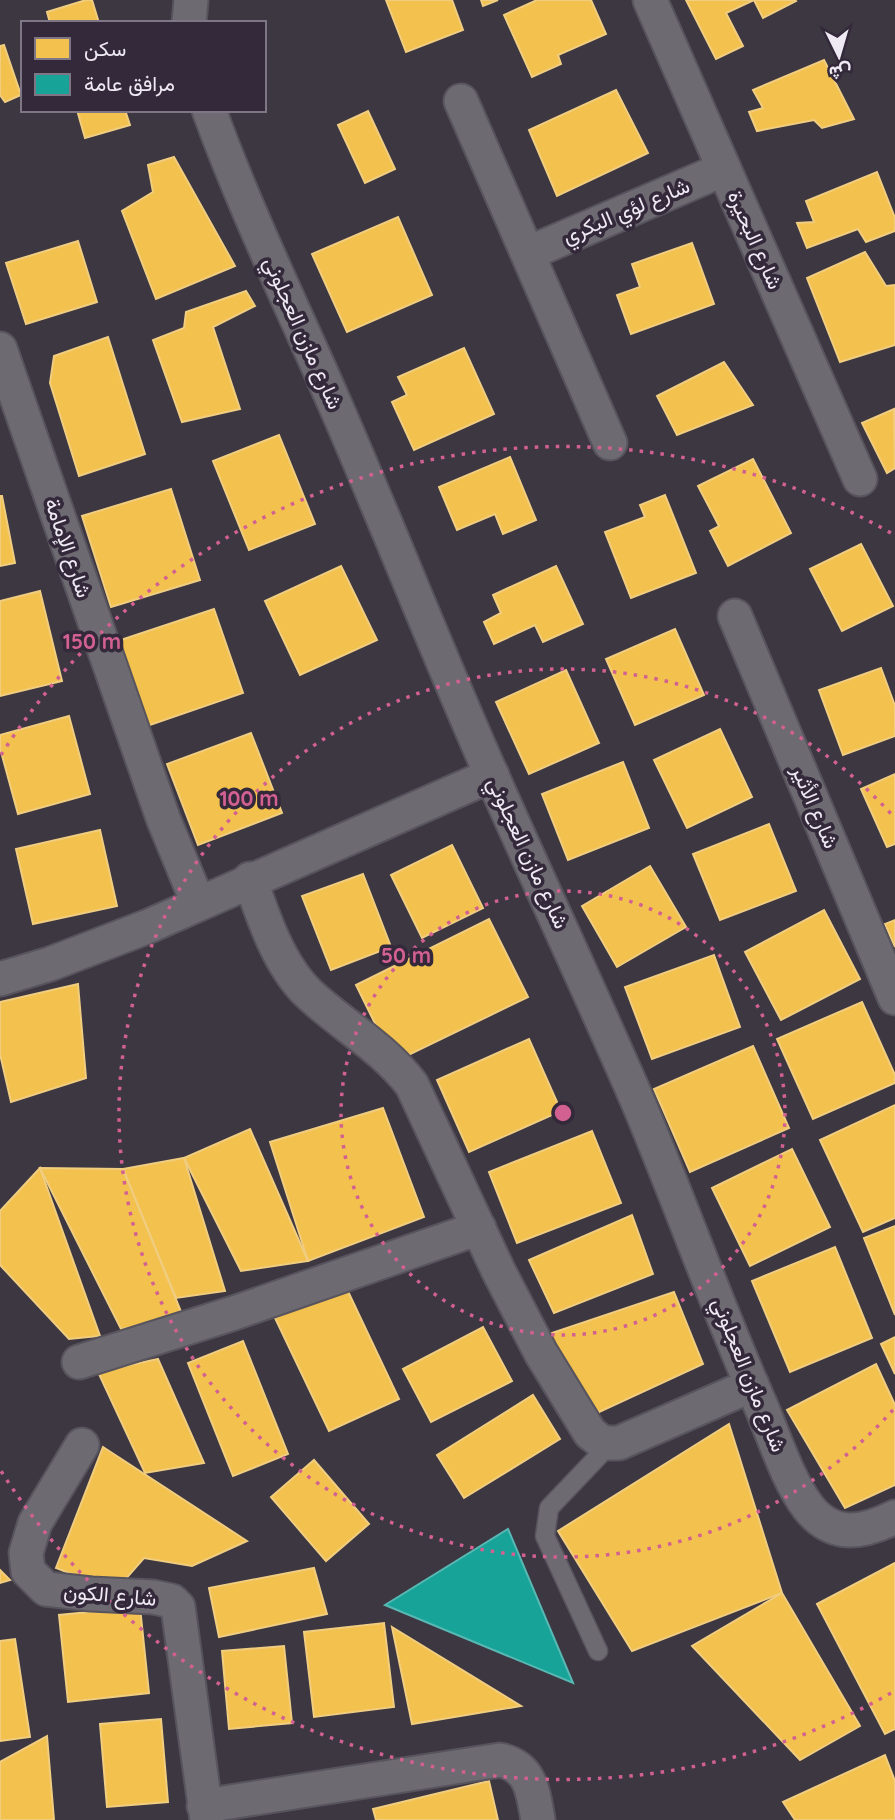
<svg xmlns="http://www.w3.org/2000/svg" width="895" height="1820" viewBox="0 0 895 1820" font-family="Quicksand,Vazirmatn,sans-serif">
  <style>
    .homes { fill: #f2c14e; stroke: #f1cd80; stroke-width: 2 }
    .public { fill: #17a398; stroke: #58b8b4; stroke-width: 2 }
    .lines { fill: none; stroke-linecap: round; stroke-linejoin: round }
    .lane-casing { stroke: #58545d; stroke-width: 21 }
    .street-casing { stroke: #58545d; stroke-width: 37 }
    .lane { stroke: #6d6a72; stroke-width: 18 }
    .street { stroke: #6d6a72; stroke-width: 33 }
    .ring { fill: none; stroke: #d26191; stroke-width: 3.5; stroke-dasharray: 3.5 7 }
    .labels { text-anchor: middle; stroke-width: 7; stroke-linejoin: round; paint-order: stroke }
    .street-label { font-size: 21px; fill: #efe9f4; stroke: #33293a }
    .centre { fill: #d26191; stroke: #33293a; stroke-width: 3.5 }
    .ring-label { font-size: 21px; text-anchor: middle; font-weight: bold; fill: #d26191; stroke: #33293a; stroke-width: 7; stroke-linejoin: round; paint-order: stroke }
  </style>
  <rect width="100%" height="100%" fill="#3c3741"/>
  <g class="homes">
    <polygon points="86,0 92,0 99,23 50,23 47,12"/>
    <polygon points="386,0 452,0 463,30 406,52"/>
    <polygon points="481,0 498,0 483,6"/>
    <polygon points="537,0 591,0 606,34 558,55 561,64 532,77 504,15"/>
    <polygon points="686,0 795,0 796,1 763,18 754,0 726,13 743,46 716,59"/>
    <polygon points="4,45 21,95 5,102 0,95 0,46"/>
    <polygon points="824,60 854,119 822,128 814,120 757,131 749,112 763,108 753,90"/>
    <polygon points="616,90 648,153 557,196 529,130"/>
    <polygon points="77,110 125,110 130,125 85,138"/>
    <polygon points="368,111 395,169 365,183 338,125"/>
    <polygon points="174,157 235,266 156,299 122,211 153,192 148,165"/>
    <polygon points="877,172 895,218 895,231 866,242 858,229 807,248 797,223 814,222 806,201"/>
    <polygon points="398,217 432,295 347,332 312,254"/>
    <polygon points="78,241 97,302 26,324 6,263"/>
    <polygon points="692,243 714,304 631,334 617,295 640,287 632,264"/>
    <polygon points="865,252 886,286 895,285 895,345 840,362 807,278"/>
    <polygon points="246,291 255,306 213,327 240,409 182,422 153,340 184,328 186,312"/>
    <polygon points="108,337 145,454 79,476 50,383 54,356"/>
    <polygon points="464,348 494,414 414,450 392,402 407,395 398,377"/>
    <polygon points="724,362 753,405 677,435 657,396"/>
    <polygon points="894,409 895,468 887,473 862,423"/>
    <polygon points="279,435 315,524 249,550 213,461"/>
    <polygon points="510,457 536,520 503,534 495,514 457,530 439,487"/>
    <polygon points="753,459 791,533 728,566 710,531 719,526 698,486"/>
    <polygon points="171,489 200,580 111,607 82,516"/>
    <polygon points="665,495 696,573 631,598 605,532 645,517 640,505"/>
    <polygon points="0,496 2,496 15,563 0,566"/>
    <polygon points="861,544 893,606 842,631 810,569"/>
    <polygon points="341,566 377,640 300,675 265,601"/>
    <polygon points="556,566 583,624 543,642 535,625 494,644 484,622 501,613 493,595"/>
    <polygon points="40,591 62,681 0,696 0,601"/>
    <polygon points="214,609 243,693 147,726 118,641"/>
    <polygon points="675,629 704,695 635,725 606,659"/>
    <polygon points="881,668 895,706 895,736 843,755 819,690"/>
    <polygon points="566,670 599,743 529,774 496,702"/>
    <polygon points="69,716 90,794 18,814 0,748 0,735"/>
    <polygon points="720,729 752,797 687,828 654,760"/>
    <polygon points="251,733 282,813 198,845 167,764"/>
    <polygon points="623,762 649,828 568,860 542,794"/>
    <polygon points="895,774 895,844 887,847 861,789"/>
    <polygon points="769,824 796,891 720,920 693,854"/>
    <polygon points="100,830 117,906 33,924 16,849"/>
    <polygon points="452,845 483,908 422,938 391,875"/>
    <polygon points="650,866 686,927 617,967 582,906"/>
    <polygon points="363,874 391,947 331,970 302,896"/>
    <polygon points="824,910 860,979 781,1020 745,952"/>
    <polygon points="489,919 528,997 394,1062 356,985"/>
    <polygon points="895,920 895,947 885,924"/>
    <polygon points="714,955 740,1027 652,1059 625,987"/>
    <polygon points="78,984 86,1078 11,1102 0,1054 0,1002"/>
    <polygon points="862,1002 895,1075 895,1083 813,1119 777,1039"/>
    <polygon points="529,1039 561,1111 469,1152 437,1080"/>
    <polygon points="753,1046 789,1128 690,1172 654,1089"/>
    <polygon points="895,1105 895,1218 863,1232 820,1140"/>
    <polygon points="383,1108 424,1217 308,1261 270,1142"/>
    <polygon points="250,1129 308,1261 241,1271 184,1158"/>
    <polygon points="592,1131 621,1203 517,1243 489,1172"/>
    <polygon points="792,1149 830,1227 750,1266 712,1188"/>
    <polygon points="184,1158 225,1291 176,1298 123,1169"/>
    <polygon points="40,1168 100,1336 69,1339 0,1265 0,1211"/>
    <polygon points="40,1168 123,1169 184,1319 121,1329"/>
    <polygon points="632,1215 653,1274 554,1313 529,1260"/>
    <polygon points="895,1226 895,1315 864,1238"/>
    <polygon points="835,1247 872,1338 790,1372 752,1281"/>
    <polygon points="345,1285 399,1399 329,1431 275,1318"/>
    <polygon points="674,1292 703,1364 597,1413 540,1337"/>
    <polygon points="483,1327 512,1381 431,1422 403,1369"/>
    <polygon points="895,1337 895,1374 881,1344"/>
    <polygon points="243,1341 288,1454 233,1476 188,1363"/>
    <polygon points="158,1359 204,1463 145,1473 98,1372"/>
    <polygon points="876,1364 895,1405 895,1485 845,1508 787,1410"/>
    <polygon points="533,1395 560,1439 464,1498 437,1455"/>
    <polygon points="729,1424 782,1593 632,1651 558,1531"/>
    <polygon points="103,1447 247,1541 192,1566 144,1558 115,1591 56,1568"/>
    <polygon points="314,1460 369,1524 326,1561 271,1497"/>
    <polygon points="895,1563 895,1729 885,1734 817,1604"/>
    <polygon points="314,1568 327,1614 219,1637 209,1588"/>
    <polygon points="0,1570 10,1580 0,1583"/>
    <polygon points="782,1593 860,1726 800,1760 692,1646"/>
    <polygon points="140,1607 149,1693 68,1702 59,1615"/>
    <polygon points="384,1623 394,1707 314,1717 304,1632"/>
    <polygon points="392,1627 521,1706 412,1724"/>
    <polygon points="15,1639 30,1737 0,1741 0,1641"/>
    <polygon points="284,1646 292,1723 229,1729 222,1651"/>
    <polygon points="161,1719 168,1802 107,1807 100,1724"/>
    <polygon points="47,1736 54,1820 0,1820 0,1762"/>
    <polygon points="885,1755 895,1781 895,1820 795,1820 783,1802"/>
    <polygon points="489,1781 498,1820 376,1820 373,1809"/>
  </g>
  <polygon class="public" points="508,1529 573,1683 385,1605"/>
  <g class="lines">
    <defs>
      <polyline id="lane" points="598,1651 545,1536 549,1508 611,1443"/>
      <g id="street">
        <polyline points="650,0 860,479"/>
        <polyline points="189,23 191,0"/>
        <polyline points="461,101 610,443"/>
        <path d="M 209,110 C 246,212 294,310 337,409 C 390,531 438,654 492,776 C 540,885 591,993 638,1102 C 680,1202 716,1304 760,1404 C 774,1436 787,1479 808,1507 C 833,1539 863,1533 895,1517"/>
        <polyline points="529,253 724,169"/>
        <polyline points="0,349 163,818 198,903"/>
        <polyline points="735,616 895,998"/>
        <path d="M 250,879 C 263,917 279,965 308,993 C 342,1025 383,1047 412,1085 L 498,1270 L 541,1353 L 590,1433 L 603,1443 L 619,1443 L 752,1385"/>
        <polyline points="0,979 50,964 149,926 492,775"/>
        <polyline points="79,1362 234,1313 479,1228"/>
        <polyline points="82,1445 35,1523 26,1553 28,1571 46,1589 91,1594 153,1597 172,1601 178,1607 207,1820"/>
        <path d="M 204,1806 L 500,1760 C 532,1767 533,1793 538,1820"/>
      </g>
    </defs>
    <use href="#lane" class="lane-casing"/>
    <use href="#street" class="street-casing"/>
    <use href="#lane" class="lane"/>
    <use href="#street" class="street"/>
  </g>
  <g class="ring">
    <circle cx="563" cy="1113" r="222"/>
    <path d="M893 1410A444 444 0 1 1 893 816"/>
    <path d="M891 1693A666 666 0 0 1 1 1471M1 755A666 666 0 0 1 891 533"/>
  </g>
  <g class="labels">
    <g class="street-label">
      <text transform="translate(626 211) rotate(-23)" y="7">شارع لؤي البكري</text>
      <text transform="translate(755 240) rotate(66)" y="7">شارع البحيرة</text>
      <text transform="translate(303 333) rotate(66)" y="7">شارع مازن العجلوني</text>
      <text transform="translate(68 548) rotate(71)" y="7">شارع الإمامة</text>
      <text transform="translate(815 807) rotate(67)" y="7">شارع الأثير</text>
      <text transform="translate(528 853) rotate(65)" y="7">شارع مازن العجلوني</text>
      <text transform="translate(749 1375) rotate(68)" y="7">شارع مازن العجلوني</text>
      <text transform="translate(110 1595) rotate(5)" y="7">شارع الكون</text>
    </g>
  </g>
  <circle cx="563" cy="1113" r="10" class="centre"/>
  <g class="ring-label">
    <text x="92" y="649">150 m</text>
    <text x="249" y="806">100 m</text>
    <text x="406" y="963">50 m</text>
  </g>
  <rect x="21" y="21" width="245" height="91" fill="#33293a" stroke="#7e7684" stroke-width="2"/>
  <rect x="35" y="38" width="35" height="21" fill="#f2c14e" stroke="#7e7684" stroke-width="2"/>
  <text x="84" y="56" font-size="21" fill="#efe9f4">سكن</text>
  <rect x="35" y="74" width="35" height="21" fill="#17a398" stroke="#7e7684" stroke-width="2"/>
  <text x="84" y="91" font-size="21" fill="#efe9f4">مرافق عامة</text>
  <g transform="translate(839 56) rotate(175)" stroke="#33293a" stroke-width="5" paint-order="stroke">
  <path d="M0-5L12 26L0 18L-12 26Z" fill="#efe9f4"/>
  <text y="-10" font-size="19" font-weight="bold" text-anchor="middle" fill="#efe9f4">ش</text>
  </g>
</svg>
